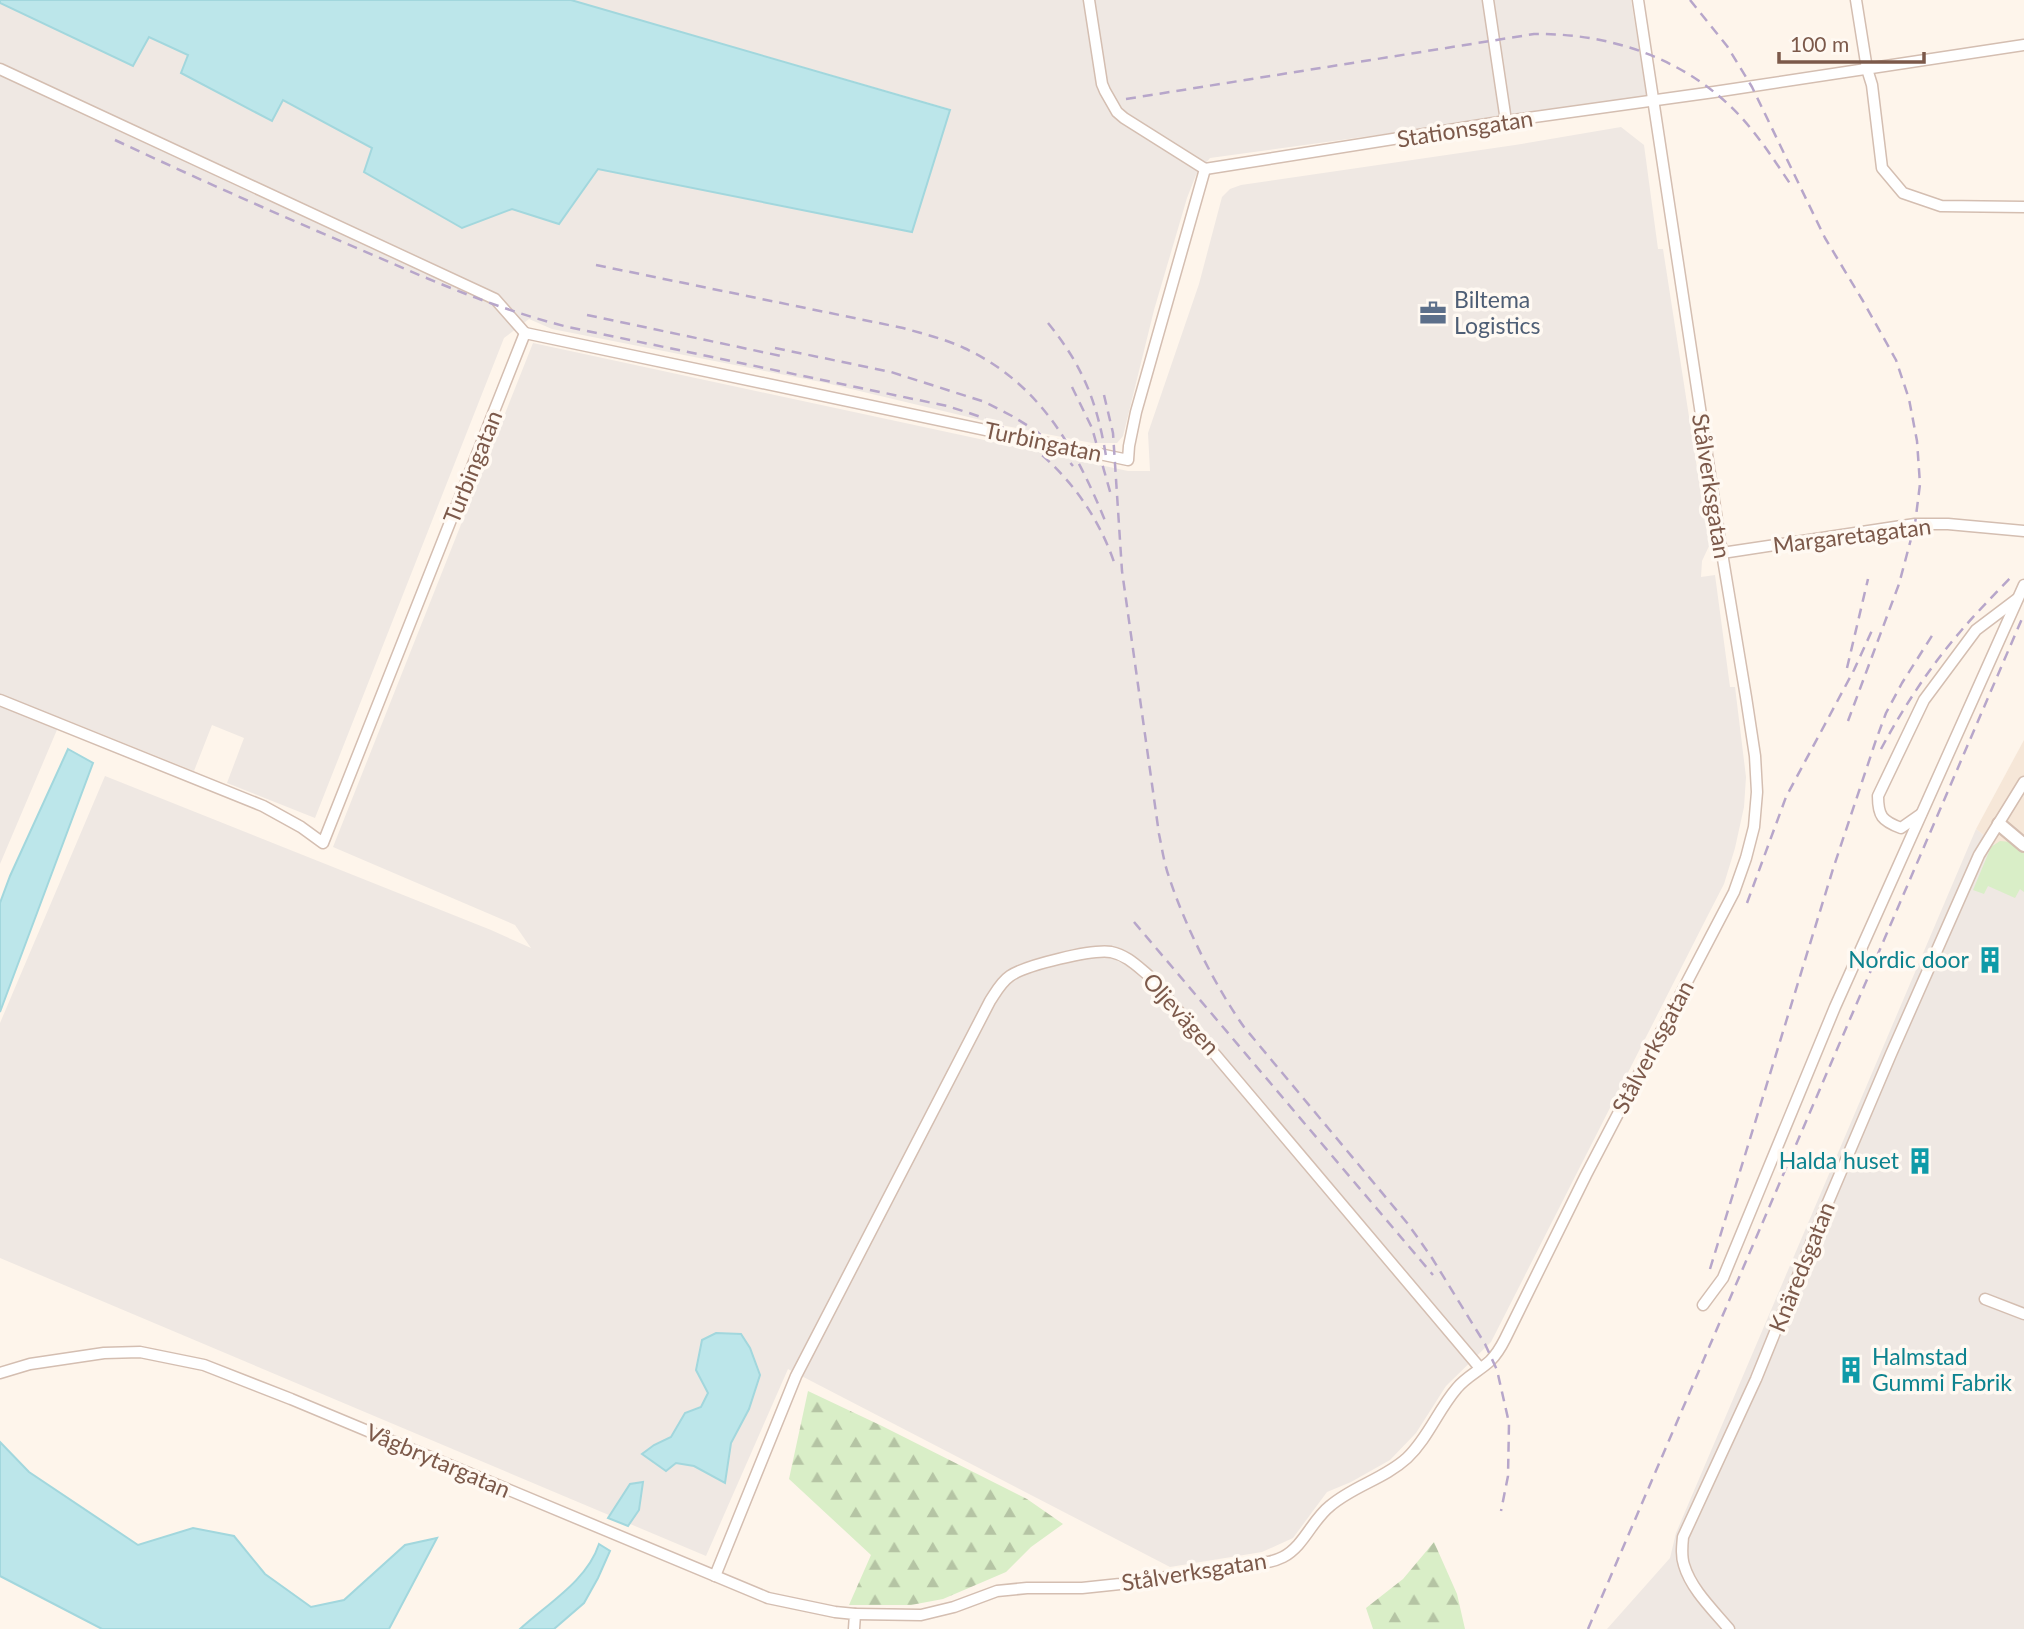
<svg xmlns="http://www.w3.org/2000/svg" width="2024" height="1629" viewBox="0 0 2024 1629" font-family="Lato,sans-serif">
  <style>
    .residential { fill: #f6e7d8 }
    .industrial { fill: #efe8e3 }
    .green { fill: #d9eec7 }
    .forest { fill: url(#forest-firs) }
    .water { fill: #bce6ea; stroke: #a2d7dd; stroke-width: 2 }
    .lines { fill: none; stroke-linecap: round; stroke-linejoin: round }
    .minor-casing { stroke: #d4beb1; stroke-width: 13 }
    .tertiary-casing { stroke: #d4beb1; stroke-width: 16 }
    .minor { stroke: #fff; stroke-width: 10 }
    .tertiary { stroke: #fff; stroke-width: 12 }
    .rail { stroke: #b7a6ca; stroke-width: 2.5; stroke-dasharray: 10 7; stroke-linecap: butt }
    .labels { text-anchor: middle; stroke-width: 7; stroke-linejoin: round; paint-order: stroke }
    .street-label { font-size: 23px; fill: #7c594a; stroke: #fff9f2 }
    .service-label { font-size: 23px; fill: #4e5e75; stroke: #fff9f2; text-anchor: start }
    .culture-label { font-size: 23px; fill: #0d838f; stroke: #fff9f2; text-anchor: end }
  </style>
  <defs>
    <pattern id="forest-firs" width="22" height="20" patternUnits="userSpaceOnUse" patternTransform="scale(1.75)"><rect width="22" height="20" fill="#d9eec7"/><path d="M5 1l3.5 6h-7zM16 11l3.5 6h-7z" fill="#b5c4a4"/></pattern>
  </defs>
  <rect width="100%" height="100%" fill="#fef5eb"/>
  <polygon class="residential" points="2024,740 2024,868 1976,829"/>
  <g class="industrial">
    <polygon points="571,0 1631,0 1647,98 1210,158 1196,175 1187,198 1154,310 1123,436 1117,443 1092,443 1006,426 826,383 552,329 529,319 504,338 315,818 227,783 244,738 212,725 194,771 62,718 0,864 0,3 133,66 148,37 189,55 181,73 272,120 283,100 372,148 462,228 512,209 559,224 598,169 912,232 950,109"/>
    <polygon points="1621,127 1644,145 1658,249 1663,249 1708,539 1709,546 1702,561 1701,577 1715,575 1730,687 1735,687 1746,777 1744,807 1735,848 1724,884 1707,917 1491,1342 1446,1386 1416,1433 1390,1460 1351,1482 1327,1492 1293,1538 1262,1552 1170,1567 788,1369 706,1556 0,1258 0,1023 105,776 491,930 531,948 515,925 333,847 533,343 1128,471 1150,471 1148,433 1199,284 1222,197 1230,189 1241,185 1515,145"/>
    <polygon points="1976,829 2024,868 2024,1629 1607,1629 1670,1558 1676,1533"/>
  </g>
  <polygon class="green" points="2000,841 2011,842 2024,853 2024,892 2020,889 2015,898 1988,886 1984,894 1973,890 1991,847"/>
  <g class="forest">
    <polygon points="808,1391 882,1426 1027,1499 1063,1524 1031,1547 1006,1572 943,1599 911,1605 849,1605 871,1555 789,1479"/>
    <polygon points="1434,1542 1457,1594 1465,1629 1373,1629 1366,1608 1403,1579"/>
  </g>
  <g class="water">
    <polygon points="0,0 571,0 950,110 912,232 598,169 559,224 512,209 462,228 364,172 372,148 283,100 272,121 181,73 188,55 149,37 133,66 0,3"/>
    <polygon points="68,749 93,763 0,1012 0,903 10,876"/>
    <polygon points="716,1333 741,1334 750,1348 760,1375 749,1409 731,1443 725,1483 694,1466 676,1463 666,1471 642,1454 654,1445 671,1437 685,1413 701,1407 708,1393 696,1370 702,1340"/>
    <polygon points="0,1442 29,1472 138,1545 193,1528 234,1536 265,1574 311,1607 344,1600 405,1545 437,1538 389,1629 102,1629 0,1576"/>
    <polygon points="643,1482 639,1510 628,1526 608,1518 630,1484"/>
    <path d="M 599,1544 L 610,1551 L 598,1578 L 584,1603 L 554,1629 L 520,1629 C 547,1604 587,1581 599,1544 Z"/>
  </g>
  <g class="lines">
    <defs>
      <g id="minor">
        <polyline points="1089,0 1102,84 1105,91 1117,112 1124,118 1205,169"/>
        <polyline points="1488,0 1506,121"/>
        <polyline points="1856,0 1867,69 1872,85 1882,168 1903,193 1941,206 2024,207"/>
        <polyline points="0,69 495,299 525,333"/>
        <polyline points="1205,169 1506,121 1714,92 2024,45"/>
        <polyline points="1722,553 1915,524 1948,524 2024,531"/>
        <polyline points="0,700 263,806 301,827 323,843 525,333 1128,460 1129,446 1136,412 1205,169"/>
        <path d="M 1921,814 L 1901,828 C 1882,821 1878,816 1878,796 L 1924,700 L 1976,630 L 2017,599"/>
        <polyline points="1985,1299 2024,1314"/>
        <polyline points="1703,1305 1723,1278 1835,1007 2024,585"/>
        <polyline points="0,1373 30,1364 104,1353 140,1352 204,1365 291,1399 768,1598 835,1612 855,1614 854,1629"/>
        <path d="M 715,1576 L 796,1376 L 990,1001 C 996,992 1001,982 1010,976 C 1026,965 1092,949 1111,952 C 1126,955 1136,965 1148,975 L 1480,1368"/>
        <path d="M 855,1614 L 921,1615 L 954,1607 L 997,1591 L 1027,1588 L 1082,1588 L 1120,1584 L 1268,1562 C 1273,1561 1279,1559 1283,1557 C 1304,1546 1312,1520 1330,1506 C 1353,1486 1384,1479 1407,1458 C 1428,1438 1438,1410 1457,1388 C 1466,1377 1479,1371 1490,1361 C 1496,1355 1501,1347 1505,1339 L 1586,1175 L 1734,892 L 1746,858 L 1754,827 L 1757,792 L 1755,756 L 1746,697 L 1722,553 L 1638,0"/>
        <path d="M 1729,1629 C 1713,1610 1691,1589 1684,1565 C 1681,1556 1682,1547 1683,1537 L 1756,1379 L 1823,1214 L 1891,1054 L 1979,855 L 2024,782"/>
      </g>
      <polyline id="tertiary" points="1999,824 2024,845"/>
    </defs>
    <use href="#minor" class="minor-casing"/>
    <use href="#tertiary" class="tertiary-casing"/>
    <use href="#minor" class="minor"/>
    <use href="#tertiary" class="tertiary"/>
    <g class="rail">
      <polyline points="1690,0 1727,46 1752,87 1825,238 1863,301 1896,360 1909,399 1917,441 1920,484 1915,524 1899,584 1848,721"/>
      <path d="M 1126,99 L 1534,34 C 1605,33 1675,55 1728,104 C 1753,127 1772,157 1791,185"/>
      <path d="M 115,140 C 200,180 286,218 373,255 C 437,283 500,310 568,327 L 947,406 C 962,411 978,415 992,422 C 1050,450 1095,504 1115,565"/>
      <path d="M 596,265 L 903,328 C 924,334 945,339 964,348 C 1040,383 1076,449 1106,523"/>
      <polyline points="587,315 786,357"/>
      <path d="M 1048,323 C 1083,366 1097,402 1106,456"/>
      <polyline points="775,348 891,372 985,402 1012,416 1035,430 1063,454 1073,466"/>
      <polyline points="1072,387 1092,428 1111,495"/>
      <path d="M 1104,395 L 1113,433 L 1122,571 L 1159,834 C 1162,848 1164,863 1169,877 C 1185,926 1215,986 1244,1027 L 1408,1224 L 1432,1258 L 1485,1344 L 1497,1370 L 1509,1423 L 1508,1476 L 1501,1511"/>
      <polyline points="1847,668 1868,579"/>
      <path d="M 1881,749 C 1903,708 1929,668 1960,632 C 1976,613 1994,595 2012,576"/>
      <polyline points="1747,903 1786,797 1854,670 1874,626"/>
      <polyline points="1134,922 1433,1275"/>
      <polyline points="1710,1269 1833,869 1876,740 1886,713 1902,683 1935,631"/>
      <polyline points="1588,1629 2024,614"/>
    </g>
  </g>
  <defs>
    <symbol id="office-bare" viewBox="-9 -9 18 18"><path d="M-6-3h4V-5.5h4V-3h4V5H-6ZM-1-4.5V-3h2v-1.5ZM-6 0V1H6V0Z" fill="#5c6f8a" stroke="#fff9f2" stroke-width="2.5" paint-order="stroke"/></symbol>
    <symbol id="building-bare" viewBox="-9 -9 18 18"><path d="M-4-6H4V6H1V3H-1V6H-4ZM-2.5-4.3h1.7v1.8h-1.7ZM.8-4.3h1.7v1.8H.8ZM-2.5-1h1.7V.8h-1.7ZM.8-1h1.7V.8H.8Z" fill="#0f9aa8" stroke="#fff9f2" stroke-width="2.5" paint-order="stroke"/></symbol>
  </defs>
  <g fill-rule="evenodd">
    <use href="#office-bare" x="1414" y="294" width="38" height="38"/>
    <use href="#building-bare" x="1971" y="941" width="38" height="38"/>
    <use href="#building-bare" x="1901" y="1142" width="38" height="38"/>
    <use href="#building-bare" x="1832" y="1351" width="38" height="38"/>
  </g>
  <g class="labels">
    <g class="street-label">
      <text transform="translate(1465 129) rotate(-9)" y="8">Stationsgatan</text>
      <text transform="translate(1043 442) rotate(12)" y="8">Turbingatan</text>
      <text transform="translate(473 467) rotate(-68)" y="8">Turbingatan</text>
      <text transform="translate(1711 486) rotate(81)" y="8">Stålverksgatan</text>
      <text transform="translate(1852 536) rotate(-7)" y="8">Margaretagatan</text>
      <text transform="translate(1181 1014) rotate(48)" y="8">Oljevägen</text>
      <text transform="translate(1653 1047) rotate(-62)" y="8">Stålverksgatan</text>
      <text transform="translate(1802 1267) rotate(-68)" y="8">Knäredsgatan</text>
      <text transform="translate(438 1461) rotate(23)" y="8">Vågbrytargatan</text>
      <text transform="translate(1194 1572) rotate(-9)" y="8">Stålverksgatan</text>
    </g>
    <g class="service-label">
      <text x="1454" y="308">Biltema<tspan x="1454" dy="26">Logistics</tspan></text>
    </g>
    <g class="culture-label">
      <text x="1969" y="968">Nordic door</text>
      <text x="1899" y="1169">Halda huset</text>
      <text x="1872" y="1365" text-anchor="start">Halmstad<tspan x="1872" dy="26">Gummi Fabrik</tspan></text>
    </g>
  </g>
  <path d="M1779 52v10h145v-10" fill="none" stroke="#7c594a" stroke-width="3.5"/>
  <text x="1790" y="52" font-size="21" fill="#7c594a" stroke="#fff9f2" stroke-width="5" paint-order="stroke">100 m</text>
</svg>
